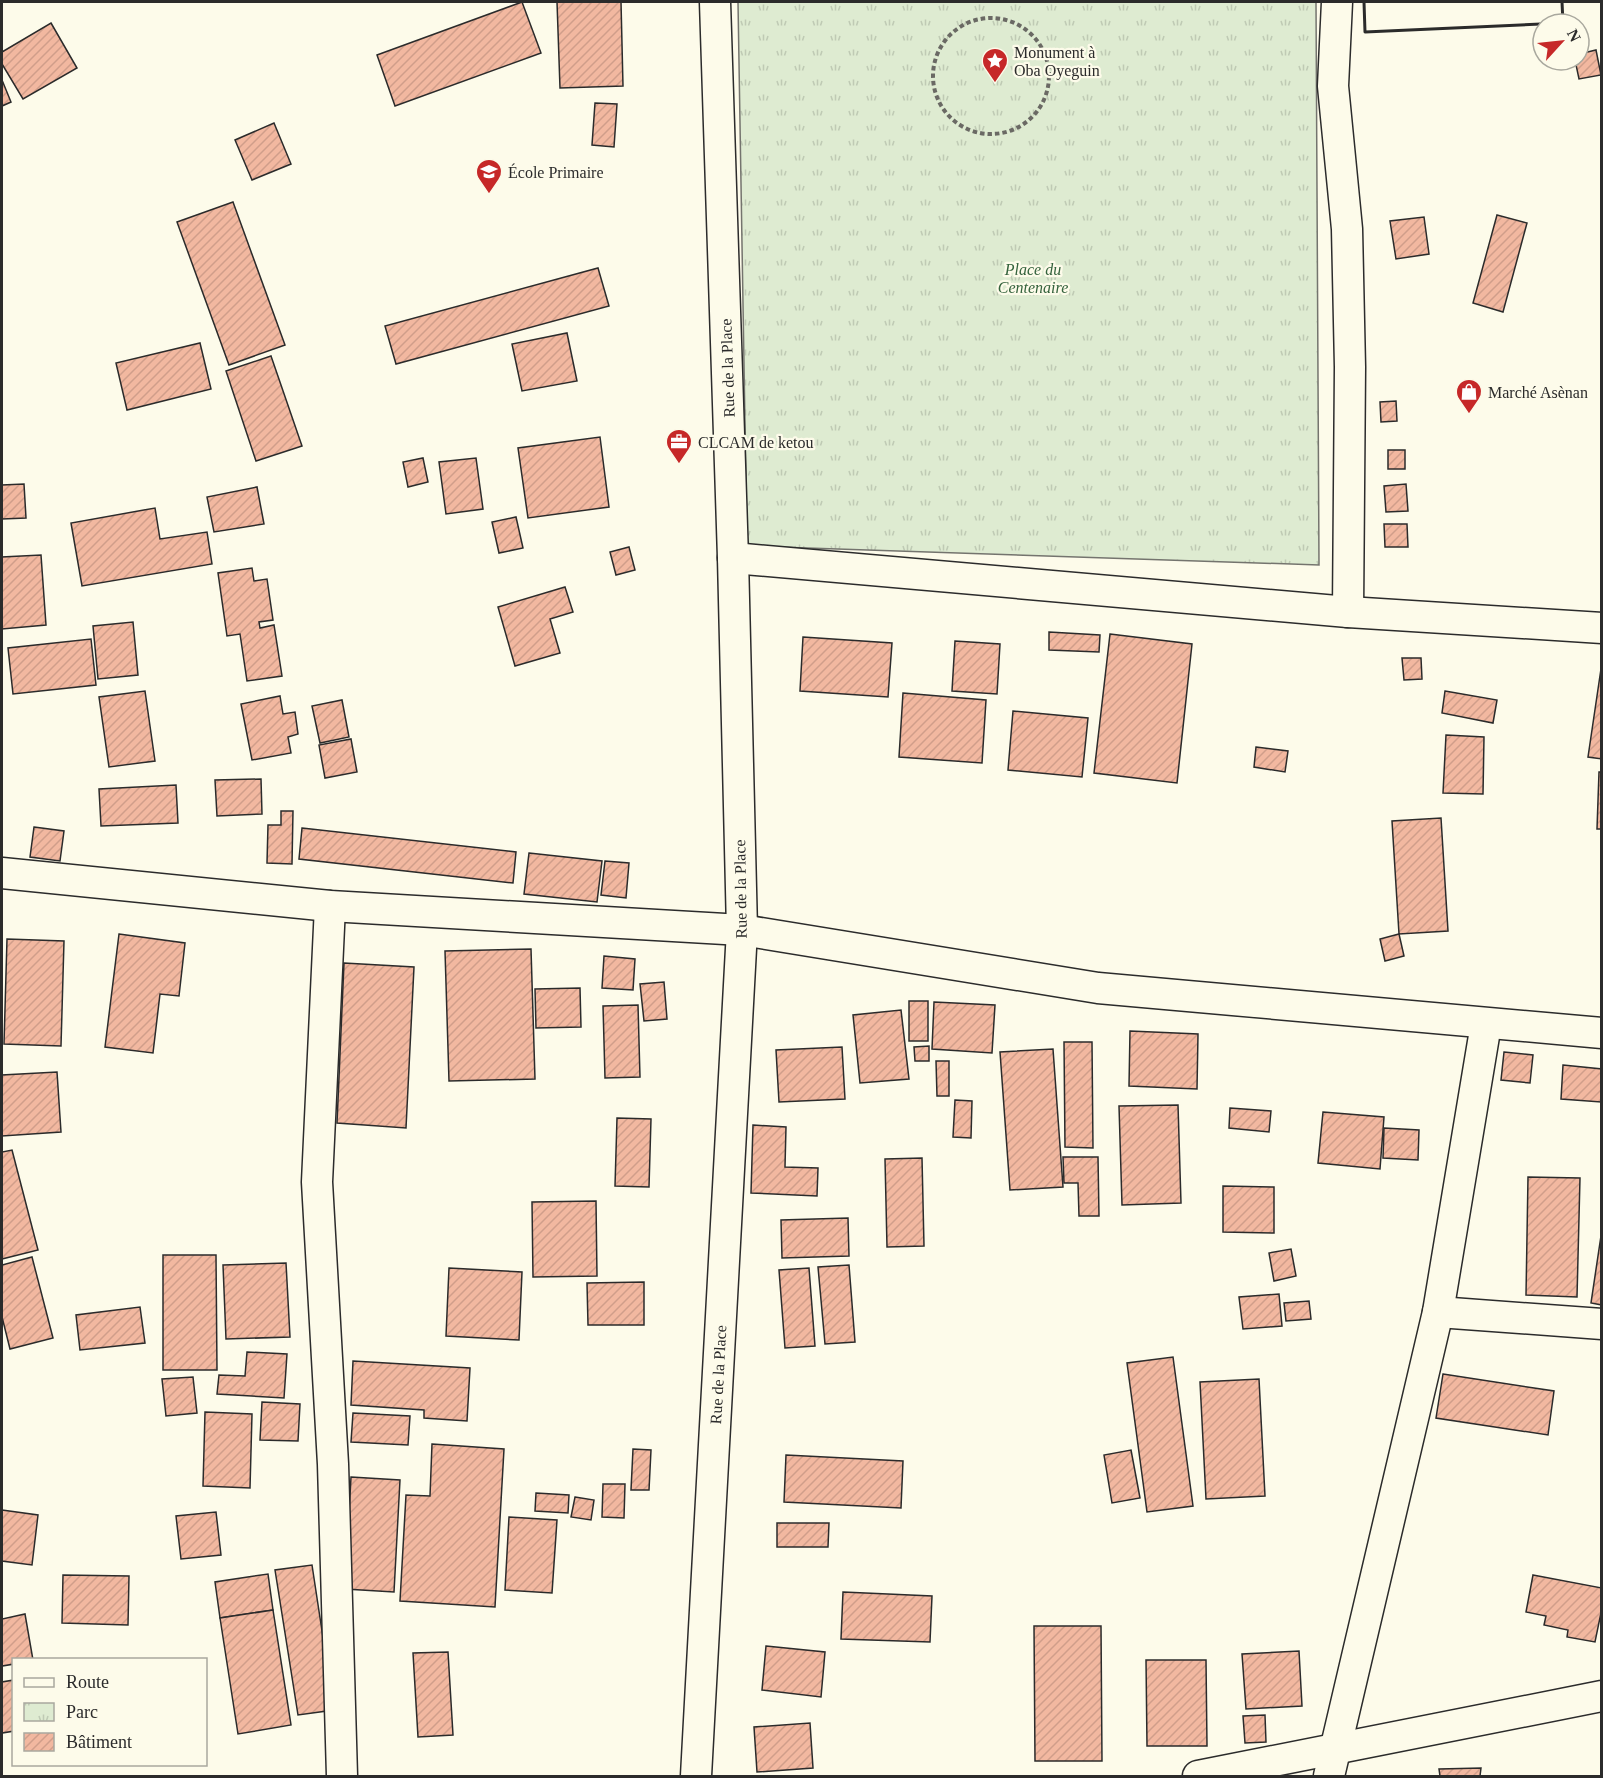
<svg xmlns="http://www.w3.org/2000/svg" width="1603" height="1778" viewBox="0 0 1603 1778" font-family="Georgia,serif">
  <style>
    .park { fill: url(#park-tufts); stroke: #74746e; stroke-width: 1.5 }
    .building { fill: url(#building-hatch); stroke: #2b2b2b; stroke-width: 1.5 }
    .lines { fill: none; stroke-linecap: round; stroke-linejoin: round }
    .street-casing { stroke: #2b2b2b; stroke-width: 33 }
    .path { stroke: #6a6964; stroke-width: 4; stroke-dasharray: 4.5 3; stroke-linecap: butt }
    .street { stroke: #fdfbea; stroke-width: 30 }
    .wall { stroke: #2b2b2b; stroke-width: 3 }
    .labels { text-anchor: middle; stroke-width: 4.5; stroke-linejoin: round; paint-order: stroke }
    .poi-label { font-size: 16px; fill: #2b2b2b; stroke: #fdfbea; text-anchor: start }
    .park-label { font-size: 16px; font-style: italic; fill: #34623c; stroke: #fdfbea }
    .street-label { font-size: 16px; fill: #2b2b2b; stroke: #fdfbea }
  </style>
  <defs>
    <pattern id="park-tufts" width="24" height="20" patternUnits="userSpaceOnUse" patternTransform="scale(1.5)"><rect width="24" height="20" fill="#deebd1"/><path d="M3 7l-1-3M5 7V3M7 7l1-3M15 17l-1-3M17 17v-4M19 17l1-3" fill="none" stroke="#bfcab4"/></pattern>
    <pattern id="building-hatch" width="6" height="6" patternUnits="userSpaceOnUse" patternTransform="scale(1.5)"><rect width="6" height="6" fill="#f2b8a0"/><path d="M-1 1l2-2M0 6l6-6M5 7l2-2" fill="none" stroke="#d09e8a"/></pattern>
  </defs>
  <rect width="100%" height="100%" fill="#fdfbea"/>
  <polygon class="park" points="738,2 1316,2 1319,565 747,546"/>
  <g class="building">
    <polygon points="522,2 541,53 395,106 377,55"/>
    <polygon points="557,2 621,2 623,86 560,88"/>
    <polygon points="51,23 77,68 23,99 2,64 2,52"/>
    <polygon points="1596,50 1601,75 1579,79 1575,60 1579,60 1579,54"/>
    <polygon points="2,80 11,102 2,106"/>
    <polygon points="595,103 617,104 614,147 592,145"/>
    <polygon points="274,123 291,164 252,180 235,140"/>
    <polygon points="233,202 285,345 229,365 177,222"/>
    <polygon points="1497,215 1527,223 1503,312 1473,303"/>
    <polygon points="1424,217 1429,254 1396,259 1390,221"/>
    <polygon points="598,268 609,306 396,364 385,326"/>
    <polygon points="567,333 577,381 522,391 512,344"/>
    <polygon points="200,343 211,389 127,410 116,363"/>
    <polygon points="271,356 302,446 256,461 226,371"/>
    <polygon points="1396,401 1397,421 1381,422 1380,402"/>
    <polygon points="600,437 609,507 528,518 518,448"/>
    <rect x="1388" y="450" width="17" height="19"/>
    <polygon points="423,458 428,482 408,487 403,462"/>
    <polygon points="476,458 483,509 446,514 439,462"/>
    <polygon points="24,484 26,518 2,519 2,485"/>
    <polygon points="1406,484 1408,511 1386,512 1384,486"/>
    <polygon points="257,487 264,524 214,532 207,497"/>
    <polygon points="155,508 160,539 207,532 212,564 82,586 71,523"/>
    <polygon points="516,517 523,548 499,553 492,522"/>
    <polygon points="1384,524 1407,524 1408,547 1385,547"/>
    <polygon points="629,547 635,570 616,575 610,552"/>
    <polygon points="41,555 46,625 2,629 2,557"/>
    <polygon points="252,568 254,581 267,579 273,620 259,622 260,628 274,625 282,676 247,681 240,634 227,636 218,573"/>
    <polygon points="565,587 573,612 550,619 560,653 515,666 498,607"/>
    <polygon points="133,622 138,675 98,679 93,626"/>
    <polygon points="1049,632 1100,635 1099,652 1049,650"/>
    <polygon points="1110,634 1192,644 1177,783 1094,773"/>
    <polygon points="803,637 892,643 888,697 800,691"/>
    <polygon points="91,639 96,685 13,694 8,648"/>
    <polygon points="955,641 1000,644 997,694 952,691"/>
    <polygon points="1402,658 1421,658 1422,679 1404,680"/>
    <polygon points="1602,662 1602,759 1588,757"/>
    <polygon points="145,691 155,761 109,767 99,697"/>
    <polygon points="1445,691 1497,700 1493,723 1442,713"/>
    <polygon points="903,693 986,700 982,763 899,757"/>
    <polygon points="280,696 283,714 295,712 298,734 288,737 291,753 252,760 241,704"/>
    <polygon points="342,700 349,737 320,743 312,706"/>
    <polygon points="1013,711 1088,718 1082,777 1008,770"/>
    <polygon points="1446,735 1484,737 1483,794 1443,793"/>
    <polygon points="351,739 357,772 325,778 319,745"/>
    <polygon points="1256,747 1288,751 1285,772 1254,767"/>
    <polygon points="1599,772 1602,772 1602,829 1597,829"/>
    <polygon points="261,779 262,814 217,816 215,780"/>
    <polygon points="176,785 178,823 101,826 99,789"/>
    <polygon points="281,811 293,811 292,864 267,863 268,825 281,825"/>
    <polygon points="1441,818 1448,931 1399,934 1392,821"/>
    <polygon points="34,827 64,831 60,861 30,857"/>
    <polygon points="302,828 516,852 513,883 299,859"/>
    <polygon points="529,853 602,861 597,902 524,894"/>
    <polygon points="605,861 629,863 626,898 601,895"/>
    <polygon points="119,934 185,943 179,996 160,994 153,1053 105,1047"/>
    <polygon points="1399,934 1404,956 1385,961 1380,939"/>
    <polygon points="7,939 64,941 61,1046 4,1044"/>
    <polygon points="531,949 535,1079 449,1081 445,951"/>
    <polygon points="604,956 635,959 633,990 602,988"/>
    <polygon points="344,963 414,967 406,1128 337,1123"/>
    <polygon points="664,982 667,1019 644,1021 640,984"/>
    <polygon points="580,988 581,1027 536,1028 535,989"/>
    <rect x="909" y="1001" width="19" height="40"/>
    <polygon points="934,1002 995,1005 992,1053 932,1049"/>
    <polygon points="638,1005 640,1077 605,1078 603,1006"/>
    <polygon points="901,1010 909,1079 860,1083 853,1015"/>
    <polygon points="1130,1031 1198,1034 1197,1089 1129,1086"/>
    <polygon points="1064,1042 1092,1042 1093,1148 1065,1147"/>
    <polygon points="929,1046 929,1061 915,1061 914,1047"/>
    <polygon points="842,1047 845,1099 779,1102 776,1050"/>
    <polygon points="1053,1049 1063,1187 1010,1190 1000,1052"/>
    <polygon points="1504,1052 1533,1055 1530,1083 1501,1080"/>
    <polygon points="936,1061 949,1061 949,1096 937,1096"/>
    <polygon points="1563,1065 1602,1069 1601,1102 1561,1099"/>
    <polygon points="57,1072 61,1132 2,1136 2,1075"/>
    <polygon points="955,1100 972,1101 971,1138 953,1137"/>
    <polygon points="1178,1105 1181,1203 1122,1205 1119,1106"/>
    <polygon points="1230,1108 1271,1111 1269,1132 1229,1128"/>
    <polygon points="1323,1112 1384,1117 1380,1169 1318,1163"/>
    <polygon points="617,1118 651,1119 649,1187 615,1186"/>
    <polygon points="753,1125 786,1127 785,1167 818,1168 817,1196 751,1193"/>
    <polygon points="1384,1128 1419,1130 1418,1160 1383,1158"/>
    <polygon points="12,1150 38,1250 2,1259 2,1152"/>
    <polygon points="1063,1157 1098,1157 1099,1216 1079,1216 1078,1183 1064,1183"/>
    <polygon points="922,1158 924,1246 887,1247 885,1159"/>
    <polygon points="1528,1177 1580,1178 1577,1297 1526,1295"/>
    <polygon points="1223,1186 1274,1187 1274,1233 1223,1232"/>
    <polygon points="596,1201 597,1276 533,1277 532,1202"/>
    <polygon points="848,1218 849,1256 782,1258 781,1220"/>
    <polygon points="1602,1229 1602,1305 1591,1303"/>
    <polygon points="1291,1249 1296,1276 1274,1281 1269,1253"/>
    <polygon points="163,1255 216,1255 217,1370 163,1370"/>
    <polygon points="32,1257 53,1338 10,1349 2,1317 2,1265"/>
    <polygon points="286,1263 290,1337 226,1339 223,1265"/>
    <polygon points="849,1265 855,1342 825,1344 818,1267"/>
    <polygon points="449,1268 522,1272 519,1340 446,1336"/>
    <polygon points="809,1268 815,1346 785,1348 779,1270"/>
    <polygon points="644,1282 644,1325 588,1325 587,1283"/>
    <polygon points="1279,1294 1282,1326 1243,1329 1239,1297"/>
    <polygon points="1309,1301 1311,1319 1286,1321 1284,1303"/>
    <polygon points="140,1307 145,1343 80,1350 76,1315"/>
    <polygon points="247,1352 287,1354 284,1398 217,1394 219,1375 245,1376"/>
    <polygon points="1173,1357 1193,1506 1147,1512 1127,1363"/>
    <polygon points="353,1361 470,1368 467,1421 424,1418 424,1410 351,1405"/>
    <polygon points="1443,1374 1554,1391 1548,1435 1436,1418"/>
    <polygon points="193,1377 197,1413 166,1416 162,1379"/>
    <polygon points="1259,1379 1265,1496 1206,1499 1200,1382"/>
    <polygon points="262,1402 300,1404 298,1441 260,1440"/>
    <polygon points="205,1412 252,1414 250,1488 203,1486"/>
    <polygon points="353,1413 410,1416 408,1445 351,1442"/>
    <polygon points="432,1444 504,1449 495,1607 400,1601 406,1495 430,1496"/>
    <polygon points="633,1449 651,1450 649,1490 631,1490"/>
    <polygon points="1131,1450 1140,1498 1112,1503 1104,1455"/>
    <polygon points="786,1455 903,1461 901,1508 784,1502"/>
    <polygon points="351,1477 400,1480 394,1592 345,1589"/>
    <polygon points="603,1484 625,1484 624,1518 602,1517"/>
    <polygon points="536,1493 569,1495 568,1513 535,1511"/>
    <polygon points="575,1497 594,1500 591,1520 571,1517"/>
    <polygon points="2,1510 38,1515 32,1565 2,1561"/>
    <polygon points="216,1512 221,1555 181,1559 176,1516"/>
    <polygon points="509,1517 557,1520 552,1593 505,1590"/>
    <polygon points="777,1523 829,1523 828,1547 777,1547"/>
    <polygon points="312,1565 334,1710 298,1715 275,1570"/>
    <polygon points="268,1574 273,1610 220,1618 215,1582"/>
    <polygon points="63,1575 129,1576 128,1625 62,1623"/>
    <polygon points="1533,1575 1602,1588 1602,1608 1595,1642 1567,1637 1568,1630 1544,1625 1546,1616 1526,1612"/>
    <polygon points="843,1592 932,1596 930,1642 841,1639"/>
    <polygon points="273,1610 291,1725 238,1734 220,1618"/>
    <polygon points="25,1614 33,1660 14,1660 14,1664 2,1666 2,1619"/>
    <polygon points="1034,1626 1101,1626 1102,1761 1035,1761"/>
    <polygon points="766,1646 825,1652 821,1697 762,1690"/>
    <polygon points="1299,1651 1302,1706 1246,1709 1242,1654"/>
    <polygon points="448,1652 453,1735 418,1737 413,1653"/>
    <polygon points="1146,1660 1206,1660 1207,1746 1147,1746"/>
    <polygon points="14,1680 14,1731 2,1733 2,1682"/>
    <polygon points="1265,1715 1266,1742 1245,1743 1243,1716"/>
    <polygon points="810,1723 813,1768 757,1772 754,1727"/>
    <polygon points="1481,1768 1480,1776 1440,1776 1439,1769"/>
  </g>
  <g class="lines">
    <defs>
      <g id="street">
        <polyline points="1337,2 1333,86 1347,229 1350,367 1348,612"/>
        <polyline points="733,558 1348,612 1602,628"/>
        <polyline points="2,873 330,906 742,930 1098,988 1602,1033"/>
        <polyline points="330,906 317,1182 333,1464 342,1776"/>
        <polyline points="1438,1312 1602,1324"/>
        <path id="s1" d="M 696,1776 L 742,930 L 733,558 L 715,2"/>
        <polyline points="1198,1776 1602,1696"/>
        <polyline points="1329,1776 1438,1312 1486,1024"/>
      </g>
    </defs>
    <use href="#street" class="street-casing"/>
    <circle class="path" cx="991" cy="76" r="58"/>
    <use href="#street" class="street"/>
    <polyline class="wall" points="1364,2 1365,32 1563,23 1562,2"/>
  </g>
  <defs>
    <symbol id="sight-pin" viewBox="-11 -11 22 30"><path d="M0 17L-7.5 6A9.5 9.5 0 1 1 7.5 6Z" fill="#c62828" stroke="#fdfbea"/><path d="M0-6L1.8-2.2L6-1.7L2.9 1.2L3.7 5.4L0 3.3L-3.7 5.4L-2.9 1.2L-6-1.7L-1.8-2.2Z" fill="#fff"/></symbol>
    <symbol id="school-pin" viewBox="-11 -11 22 30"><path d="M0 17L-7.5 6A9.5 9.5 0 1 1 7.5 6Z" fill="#c62828" stroke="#fdfbea"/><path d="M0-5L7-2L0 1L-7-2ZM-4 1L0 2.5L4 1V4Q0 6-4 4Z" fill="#fff"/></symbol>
    <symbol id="shop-pin" viewBox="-11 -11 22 30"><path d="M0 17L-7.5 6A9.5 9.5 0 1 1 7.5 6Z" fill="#c62828" stroke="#fdfbea"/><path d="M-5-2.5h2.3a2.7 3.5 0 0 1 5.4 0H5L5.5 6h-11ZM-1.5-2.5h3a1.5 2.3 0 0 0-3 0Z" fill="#fff"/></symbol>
    <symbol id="office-pin" viewBox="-11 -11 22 30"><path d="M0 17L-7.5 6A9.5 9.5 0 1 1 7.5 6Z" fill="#c62828" stroke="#fdfbea"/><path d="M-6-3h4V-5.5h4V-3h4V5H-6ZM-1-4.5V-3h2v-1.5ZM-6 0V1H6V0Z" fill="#fff"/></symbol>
  </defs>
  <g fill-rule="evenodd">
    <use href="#sight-pin" x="980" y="46" width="30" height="40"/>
    <use href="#school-pin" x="474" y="157" width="30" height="40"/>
    <use href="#shop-pin" x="1454" y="377" width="30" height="40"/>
    <use href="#office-pin" x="664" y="427" width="30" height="40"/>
  </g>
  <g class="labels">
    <g class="poi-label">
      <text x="1014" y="58">Monument à<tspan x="1014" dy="18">Oba Oyeguin</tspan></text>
      <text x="508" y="178">École Primaire</text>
      <text x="1488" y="398">Marché Asènan</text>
      <text x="698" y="448">CLCAM de ketou</text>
    </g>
    <g class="park-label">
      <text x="1033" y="275">Place du<tspan x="1033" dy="18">Centenaire</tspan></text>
    </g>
    <g class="street-label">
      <text transform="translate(727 368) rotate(-92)" y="6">Rue de la Place</text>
      <text transform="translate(740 889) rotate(-91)" y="6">Rue de la Place</text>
      <text dy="6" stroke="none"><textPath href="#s1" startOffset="402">Rue de la Place</textPath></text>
    </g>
  </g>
  <rect width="1603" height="1778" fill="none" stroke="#2b2b2b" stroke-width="6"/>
  <rect x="12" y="1658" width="195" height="108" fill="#fdfbea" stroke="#a9a89e" stroke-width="1.5"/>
  <rect x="24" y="1678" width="30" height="9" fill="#fdfbea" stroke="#a9a89e" stroke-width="1.5"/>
  <text x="66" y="1688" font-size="18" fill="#2b2b2b">Route</text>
  <rect x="24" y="1703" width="30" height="18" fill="url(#park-tufts)" stroke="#a9a89e" stroke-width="1.5"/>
  <text x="66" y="1718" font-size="18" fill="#2b2b2b">Parc</text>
  <rect x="24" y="1733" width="30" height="18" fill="url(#building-hatch)" stroke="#a9a89e" stroke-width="1.5"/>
  <text x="66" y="1748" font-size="18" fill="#2b2b2b">Bâtiment</text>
  <g transform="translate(1561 42) rotate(63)"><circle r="28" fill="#fdfbea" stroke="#a9a89e" stroke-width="1.5"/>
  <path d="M0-4.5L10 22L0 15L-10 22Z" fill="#c62828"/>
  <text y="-9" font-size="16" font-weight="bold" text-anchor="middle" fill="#2b2b2b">N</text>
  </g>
</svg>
